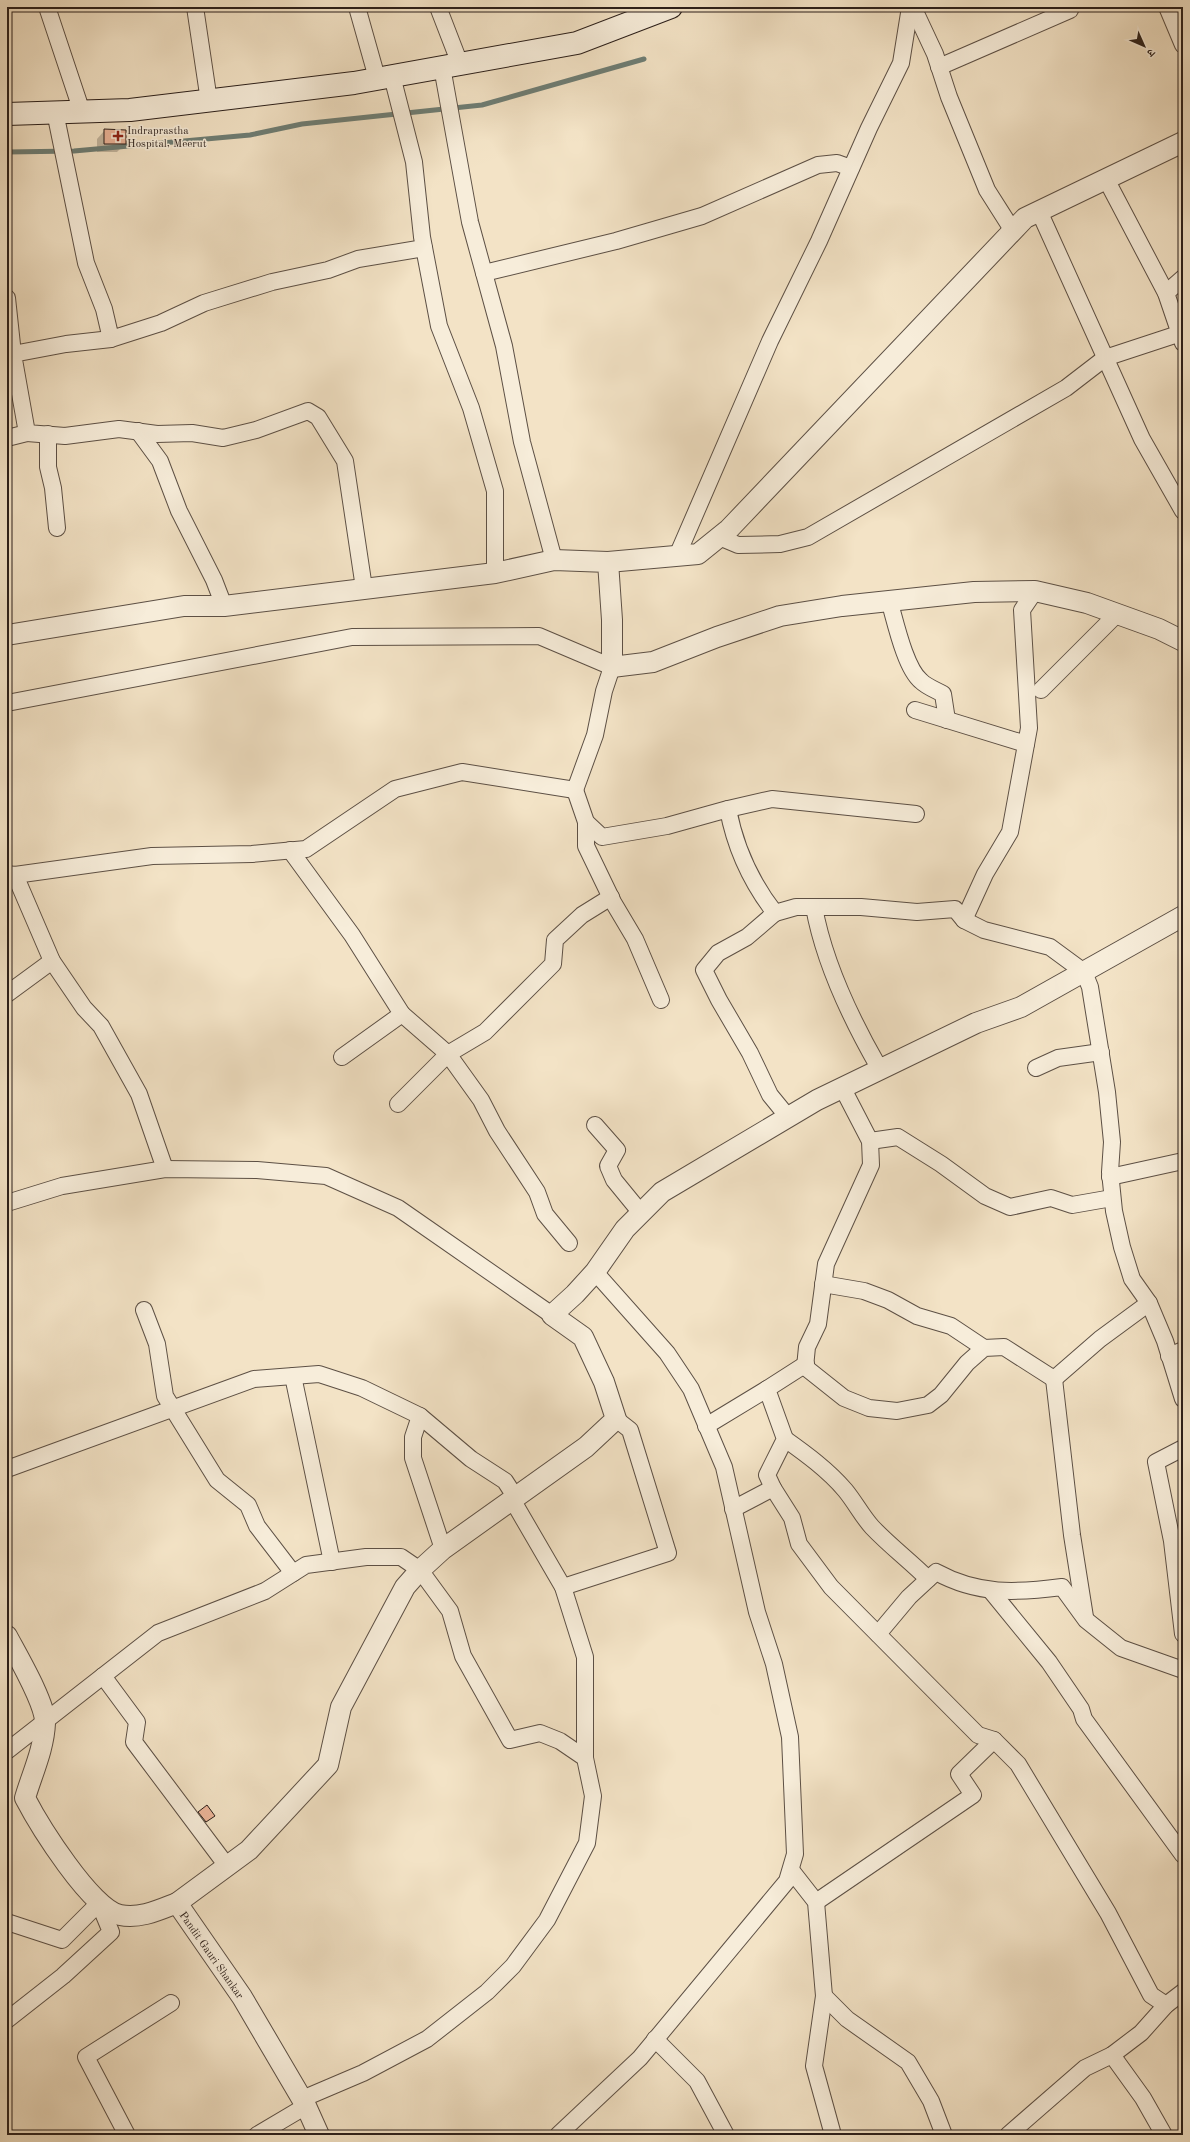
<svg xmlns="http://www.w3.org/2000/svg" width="1190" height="2142" viewBox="0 0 1190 2142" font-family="'Old Standard TT','Noto Serif Devanagari',serif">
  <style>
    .shadow { fill: #0003 }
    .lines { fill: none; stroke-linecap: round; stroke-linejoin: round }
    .stream { stroke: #6e7e75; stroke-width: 5 }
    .building { fill: #ebb498; stroke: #2b1f1a }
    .minor-casing { stroke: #5d5045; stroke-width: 18 }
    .tertiary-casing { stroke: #5d5045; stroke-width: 22 }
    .secondary-casing { stroke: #2b1f1a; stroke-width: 24 }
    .minor { stroke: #f7edda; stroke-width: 16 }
    .tertiary { stroke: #f7edda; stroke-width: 20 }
    .secondary { stroke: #f7edda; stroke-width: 22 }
    .poi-dot { fill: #8f2418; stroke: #f7edda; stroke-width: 1.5 }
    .labels { text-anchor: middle; stroke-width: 3; stroke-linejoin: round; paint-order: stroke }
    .poi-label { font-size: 11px; fill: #2b1f1a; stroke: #f7edda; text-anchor: start }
    .street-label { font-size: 11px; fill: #2b1f1a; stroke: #f7edda }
  </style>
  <rect width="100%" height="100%" fill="#f3e3c6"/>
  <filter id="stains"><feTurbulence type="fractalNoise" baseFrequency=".005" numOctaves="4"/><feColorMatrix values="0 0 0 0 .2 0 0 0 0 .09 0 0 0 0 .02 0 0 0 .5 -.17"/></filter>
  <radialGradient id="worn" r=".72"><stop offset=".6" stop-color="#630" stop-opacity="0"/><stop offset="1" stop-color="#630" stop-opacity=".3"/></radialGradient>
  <g class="shadow">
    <polygon points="105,130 125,144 117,152 97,152 97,139"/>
    <polygon points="199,1812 214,1816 202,1825 195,1816"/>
  </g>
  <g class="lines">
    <polyline class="stream" points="7,152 74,151 250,135 302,124 482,105 644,59"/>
  </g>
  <g class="building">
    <polygon points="104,129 126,130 126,144 104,144"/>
    <polygon points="207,1805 215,1816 206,1822 198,1812"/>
  </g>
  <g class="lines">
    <defs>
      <g id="minor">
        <polyline points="47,7 82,112"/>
        <polyline points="195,7 209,101"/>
        <polyline points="357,7 377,78"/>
        <polyline points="438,7 460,64"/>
        <polyline points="913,7 935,54 949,97 987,190 1013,231"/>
        <polyline points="1167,7 1183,45"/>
        <polyline points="442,67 470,222 504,346 522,442 554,560"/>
        <polyline points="939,67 1070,10"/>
        <polyline points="392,76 414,162 422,237 439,326 471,408 495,491 495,573"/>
        <polyline points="55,112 86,263 104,309 111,339 161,323 204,303 272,282 328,270 358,259 424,248"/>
        <polyline points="1106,179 1166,293 1183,343"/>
        <polyline points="1039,211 1142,439 1183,511"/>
        <polyline points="484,273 616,241 702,216 818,165 837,163 851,168"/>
        <polyline points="1166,293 1183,278"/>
        <polyline points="7,298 13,354"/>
        <polyline points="111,339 66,344 13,354 27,433 65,436 119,429 157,434 192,433 223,438 256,430 308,411 318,417 345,461 364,588"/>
        <polyline points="138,431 160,461 179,511 214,580 224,606"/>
        <polyline points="48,434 48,467 53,488 57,528"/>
        <polyline points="7,438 27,433"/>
        <polyline points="719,537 738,545 780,544 808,537 1066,388 1105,358 1178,334"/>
        <polyline points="677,556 770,341 819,241 869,128 901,63 910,7"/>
        <path d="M 889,600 C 895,620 905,668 921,681 C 927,687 936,690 943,694 L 947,720"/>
        <polyline points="1041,690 1117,614"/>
        <polyline points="7,703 352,637 539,636 612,667 604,691 595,735 575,790 462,772 395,789 306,849 252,854 152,856 15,875 7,874"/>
        <polyline points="915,710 1026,744"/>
        <path d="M 575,790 L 586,822 L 602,837 L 667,826 L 728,809 C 735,847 751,882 775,913 L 796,907 L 814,907 C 824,963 850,1017 878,1066 L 892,1064"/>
        <polyline points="728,809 772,799 916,814"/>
        <polyline points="586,822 586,846 613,902 635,939 661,1000"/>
        <polyline points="290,850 352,935 402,1014 342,1057"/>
        <polyline points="15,875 52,961 84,1008 101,1026 139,1094 165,1169"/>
        <polyline points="814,907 861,907 917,912 955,909 964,920 984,930 1050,947 1084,972 1090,987 1107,1092 1112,1142 1110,1172 1114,1211 1122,1247 1132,1279 1149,1303 1165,1341 1183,1399"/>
        <polyline points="775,913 747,937 718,953 704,970 719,1000 750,1053 770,1095 788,1117"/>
        <polyline points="964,920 985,874 1010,832 1029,728 1022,610 1035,591"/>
        <polyline points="7,994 52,961"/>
        <polyline points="402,1014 448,1054 485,1032 553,964 555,940 582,915 611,897"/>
        <polyline points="1036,1068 1058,1058 1101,1052"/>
        <polyline points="842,1087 870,1141 871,1165 826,1264 818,1324 807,1347 805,1367 844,1398 869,1408 897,1411 928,1405 941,1395 967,1363 984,1348 1004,1347 1054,1379 1100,1339 1149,1303"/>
        <polyline points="398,1104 448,1054 481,1100 497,1131 537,1192 545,1214 569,1243"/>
        <polyline points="595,1125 617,1150 608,1166 614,1180 641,1213"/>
        <polyline points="870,1141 898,1137 941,1164 985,1196 1010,1207 1051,1198 1072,1205 1112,1198"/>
        <polyline points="1110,1177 1183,1161"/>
        <polyline points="7,1203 62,1186 165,1169 257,1170 326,1176 398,1208 552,1315"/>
        <polyline points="823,1284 864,1291 888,1300 917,1316 951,1326 984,1348"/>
        <polyline points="144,1310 157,1344 165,1396 217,1480 248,1505 257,1526 293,1573"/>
        <polyline points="1169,1356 1183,1350"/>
        <polyline points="293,1376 332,1562"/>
        <polyline points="1054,1379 1072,1535 1085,1617"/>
        <polyline points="420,1416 413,1437 413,1458 443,1549"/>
        <polyline points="706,1426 767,1389"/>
        <path d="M 785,1439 C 806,1454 828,1470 845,1490 C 855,1502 862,1516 872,1527 C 890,1546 910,1561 928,1579"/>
        <polyline points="1183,1448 1156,1462 1172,1541 1183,1634"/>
        <polyline points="7,1469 254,1379 319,1374 362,1388 420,1416 471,1459 505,1481 516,1498 513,1501 563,1587 585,1657 585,1758"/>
        <polyline points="773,1488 792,1518 799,1544 831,1587 978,1735 994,1740 1018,1764 1108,1913 1151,1995 1166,2005"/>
        <polyline points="733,1509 773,1488 767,1475 785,1439 767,1389 806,1364"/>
        <polyline points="563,1587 668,1553 630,1430 616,1419"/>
        <polyline points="991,1591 1049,1662 1081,1709 1084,1719 1183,1855"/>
        <path d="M 878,1634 L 909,1597 L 936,1572 C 978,1595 1016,1593 1062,1587 L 1086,1620 L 1121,1648 L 1183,1670"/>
        <polyline points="103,1676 137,1722 134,1742 227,1866"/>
        <polyline points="7,1751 158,1633 265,1591 306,1565 366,1557 401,1557 420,1570 450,1611 463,1656 510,1740 540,1733 560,1741 585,1758 593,1796 587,1843 547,1920 513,1966 487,1992 427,2039 363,2073 302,2099"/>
        <polyline points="791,1870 816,1902 824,1996 814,2066 833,2135"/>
        <polyline points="816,1902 973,1795 959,1774 994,1740"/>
        <polyline points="7,1922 62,1940 99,1903 111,1932 63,1976 7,2020"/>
        <polyline points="824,1996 847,2019 908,2062 931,2101 944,2135"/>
        <polyline points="655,2039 697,2081 726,2135"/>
        <polyline points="1112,2055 1143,2098 1164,2135"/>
        <polyline points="127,2135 86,2057 171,2003"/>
        <polyline points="257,2135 306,2106"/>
        <polyline points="558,2135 640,2058 787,1881 795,1854 790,1737 774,1664 757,1612 724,1467 691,1389 667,1353 595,1272"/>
        <polyline points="1008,2135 1085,2068 1112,2055 1141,2033 1166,2005 1183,1992"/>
      </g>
      <g id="tertiary">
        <polyline points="608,562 698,554 729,529 1025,218 1183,142"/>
        <polyline points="7,635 184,606 224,606 495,573 554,560 608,562 612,620 612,667 653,662 717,637 780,616 842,606 974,592 1035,591 1087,603 1159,629 1183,641"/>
        <path d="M 7,1636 C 17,1655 46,1704 45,1723 C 44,1749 32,1774 25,1798 C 39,1825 91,1909 120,1915 C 140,1919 159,1910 177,1903 L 242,1997 L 306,2106 L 319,2135"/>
        <polyline points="177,1903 249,1850 328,1765 341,1707 405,1587 420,1570 443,1549 586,1447 616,1419 604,1382 583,1337 552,1315 575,1294 595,1272 625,1229 662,1192 817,1100 976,1023 1021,1007 1183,916"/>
      </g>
      <polyline id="secondary" points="7,114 130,110 354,83 577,43 671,7"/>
    </defs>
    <use href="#minor" class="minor-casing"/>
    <use href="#tertiary" class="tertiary-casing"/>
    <use href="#secondary" class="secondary-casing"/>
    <use href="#minor" class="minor"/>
    <use href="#tertiary" class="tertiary"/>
    <use href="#secondary" class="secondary"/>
  </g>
  <path class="poi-dot" d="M116 130h4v4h4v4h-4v4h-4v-4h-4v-4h4z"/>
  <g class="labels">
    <g class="poi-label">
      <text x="127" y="134">Indraprastha<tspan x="127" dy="13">Hospital, Meerut</tspan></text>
    </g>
    <g class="street-label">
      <text transform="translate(212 1955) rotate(55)" y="4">Pandit Gauri Shankar</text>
    </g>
  </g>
  <rect width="1190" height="2142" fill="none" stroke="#f3e3c6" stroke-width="24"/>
  <rect x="8" y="8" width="1174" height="2126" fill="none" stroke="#2b1f1a" stroke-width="2"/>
  <rect x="12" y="12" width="1166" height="2118" fill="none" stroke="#2b1f1a"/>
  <g transform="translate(1144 46) rotate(135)" stroke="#f7edda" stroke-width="3" paint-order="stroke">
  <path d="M0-3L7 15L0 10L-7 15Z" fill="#2b1f1a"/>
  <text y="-6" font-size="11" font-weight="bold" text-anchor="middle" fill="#2b1f1a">उ</text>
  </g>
  <rect width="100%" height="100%" filter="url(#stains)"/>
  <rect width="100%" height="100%" fill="url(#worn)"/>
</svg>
